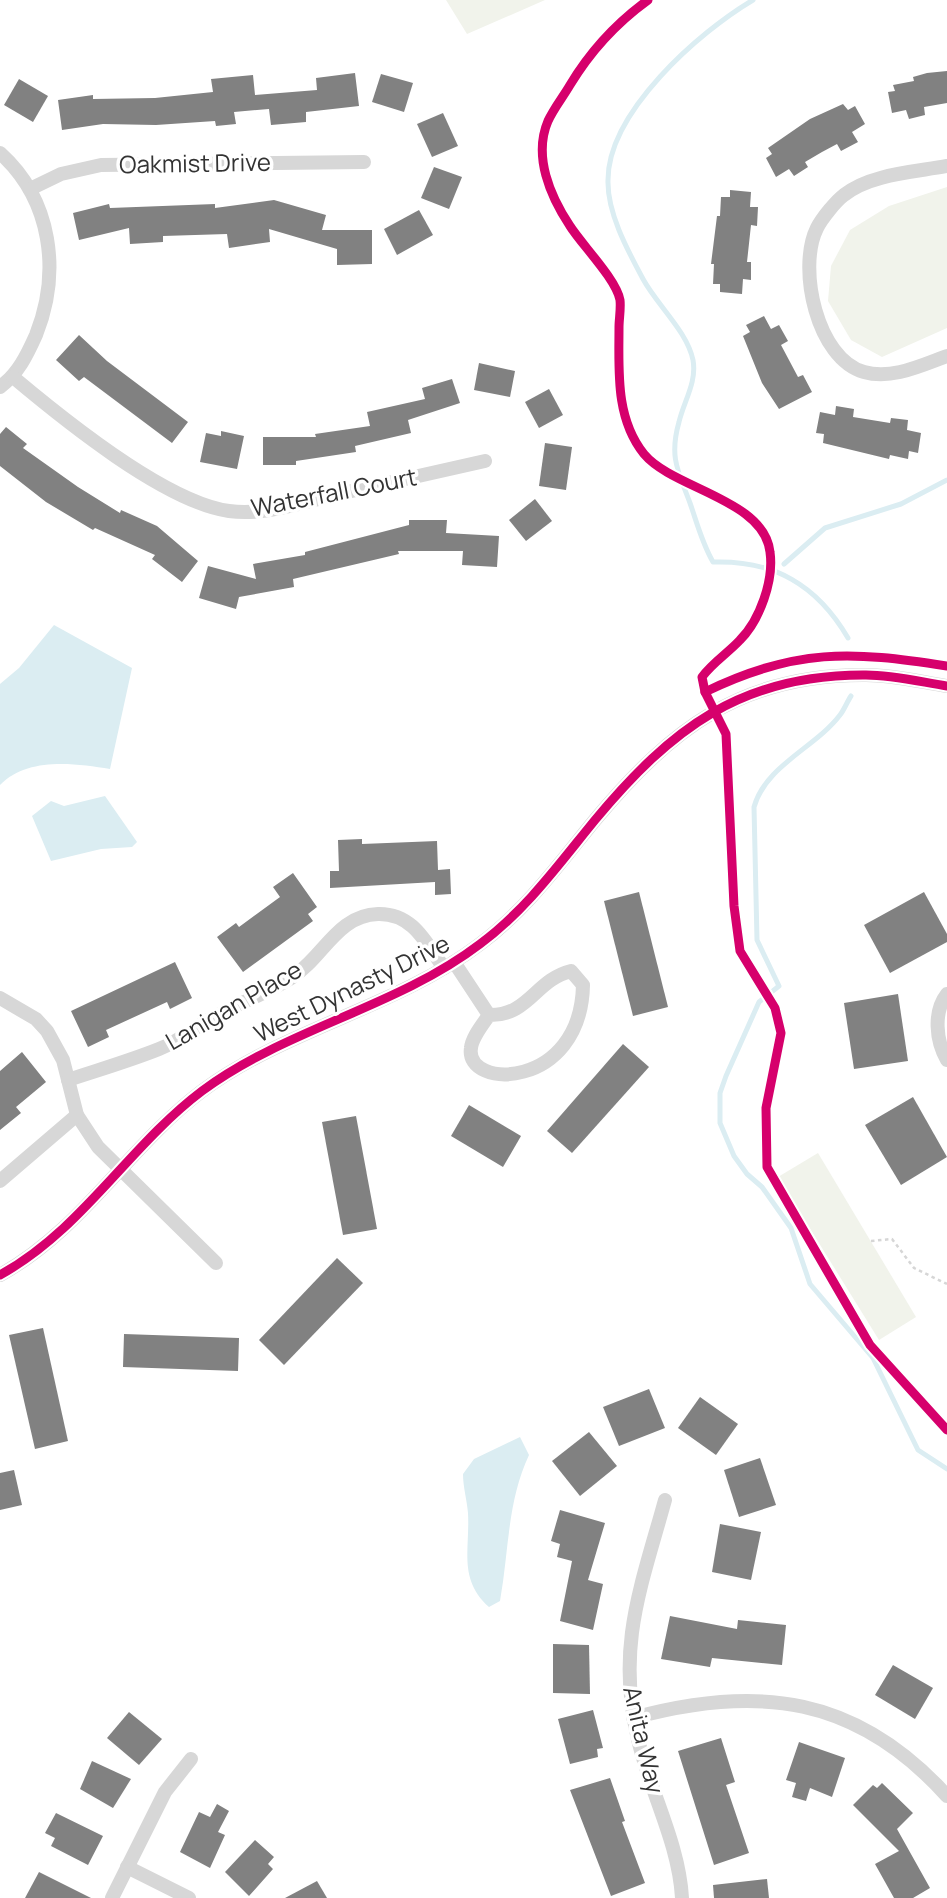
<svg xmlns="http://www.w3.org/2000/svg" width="947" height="1898" viewBox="0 0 947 1898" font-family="Manrope,sans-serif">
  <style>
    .green { fill: #f1f3eb }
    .water { fill: #dbedf2 }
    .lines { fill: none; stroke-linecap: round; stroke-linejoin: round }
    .stream { stroke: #dbedf2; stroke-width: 5 }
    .building { fill: #818181 }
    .path { stroke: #d6d6d6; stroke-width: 2.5; stroke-dasharray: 3.5 3.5; stroke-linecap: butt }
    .street { stroke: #d7d7d7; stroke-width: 14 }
    .cycleway-casing { stroke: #fff; stroke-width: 13 }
    .cycleway { stroke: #d6006c; stroke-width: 9 }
    .labels { text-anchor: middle; stroke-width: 7; stroke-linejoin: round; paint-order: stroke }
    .street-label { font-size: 24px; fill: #333; stroke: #fff }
  </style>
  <rect width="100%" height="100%" fill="#fff"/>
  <g class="green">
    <polygon points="446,0 545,0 467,34"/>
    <polygon points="947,187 947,328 882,357 851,340 828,301 831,266 850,230 889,206"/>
    <polygon points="818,1153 916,1317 879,1340 778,1177"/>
  </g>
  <g class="water">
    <path d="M 54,625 L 132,668 L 110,769 C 74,763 27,757 0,785 L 0,684 L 19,668 Z"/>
    <polygon points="105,796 137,842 132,847 101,849 51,861 32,816 51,801 64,806"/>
    <path d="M 520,1437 L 529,1455 C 507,1502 509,1551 500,1601 L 489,1607 C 458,1579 470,1550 468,1513 C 467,1500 463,1487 463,1474 L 474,1459 Z"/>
  </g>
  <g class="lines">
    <g class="stream">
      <path d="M 753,0 C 699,32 608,112 608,180 C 607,213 628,251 643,279 C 657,305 687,331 693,360 C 697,382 684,401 679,422 C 669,457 678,471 690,503 C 697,523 702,543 713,562 C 774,560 817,585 848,638"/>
      <polyline points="784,564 825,528 901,504 947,480"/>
      <path d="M 851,696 C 847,702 844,710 840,715 C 815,748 766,765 754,807 L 757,940 L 779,986 L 759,1002 L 726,1076 L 720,1093 L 720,1123 L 734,1156 L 747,1174 L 762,1187 L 791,1228 L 810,1284 L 873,1358 L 918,1450 L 947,1469"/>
    </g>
  </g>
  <g class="building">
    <polygon points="947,71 947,103 924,107 925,115 909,119 906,110 892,113 888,92 895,91 893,85 914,81 913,77 927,73"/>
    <polygon points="355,73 359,106 306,112 306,122 271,125 269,109 234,112 236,124 216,126 215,121 156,125 103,124 62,130 58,100 93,95 93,99 155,98 213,92 211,79 253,75 255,95 317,90 316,78"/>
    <polygon points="381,74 413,83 404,112 372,102"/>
    <polygon points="19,79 48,96 33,122 4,105"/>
    <polygon points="843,104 848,110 855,106 865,124 852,132 858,142 841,151 837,144 822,152 805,162 808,167 794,176 789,169 776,177 766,158 772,154 768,148 810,119"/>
    <polygon points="443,113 458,146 432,157 417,124"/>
    <polygon points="434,167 462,177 449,209 421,198"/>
    <polygon points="730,190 751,192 750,207 758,207 757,226 751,225 747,262 751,262 751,280 743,279 742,294 720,292 720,284 713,284 714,264 711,264 717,216 720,216 721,197 730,197"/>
    <polygon points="274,200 326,215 322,230 372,230 372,264 337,265 337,249 269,229 270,242 229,248 227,234 163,236 163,242 130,244 129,228 79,240 73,213 109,204 110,208 215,204 215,208"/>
    <polygon points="419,210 433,235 397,255 384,229"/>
    <polygon points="764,316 771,329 779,325 788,341 781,345 798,377 803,375 812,392 779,409 762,383 743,336 750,332 746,325"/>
    <polygon points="79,335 107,361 188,422 172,443 84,377 79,381 56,360"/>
    <polygon points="479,363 515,371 510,397 474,390"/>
    <polygon points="452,379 460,403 408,420 411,433 355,446 356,452 296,461 296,465 263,465 263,437 316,437 315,434 370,426 367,412 425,399 422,388"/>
    <polygon points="549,389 563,415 539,428 525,402"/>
    <polygon points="836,406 854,409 853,417 890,423 891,418 908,420 907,430 921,433 918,453 909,451 908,459 890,455 889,459 823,443 824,434 816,433 820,412 835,415"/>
    <polygon points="6,427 27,444 23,448 78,487 120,513 121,510 157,526 198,561 182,582 152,559 155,555 95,528 93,530 46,502 0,466 0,434"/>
    <polygon points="221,431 244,436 237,469 200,462 206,433 221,436"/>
    <polygon points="545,443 572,447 566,490 539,486"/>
    <polygon points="535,499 552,521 526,541 509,520"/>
    <polygon points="409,520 447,520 446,533 499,536 497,567 462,565 463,551 398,551 399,554 293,579 294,587 239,597 236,609 199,598 208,566 256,579 253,564 305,555 305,552 409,525"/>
    <polygon points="362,839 362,844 437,841 438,870 450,869 451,894 435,895 435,882 330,888 330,871 339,871 338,840"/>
    <polygon points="293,873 317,907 308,914 313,921 243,972 217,937 236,923 239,927 280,897 273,887"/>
    <polygon points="639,892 668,1007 633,1016 604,901"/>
    <polygon points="924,892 947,934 947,942 890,973 864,925"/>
    <polygon points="175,962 192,998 170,1009 167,1002 106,1030 109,1037 88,1047 71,1011"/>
    <polygon points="898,994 908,1061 854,1069 844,1003"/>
    <polygon points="623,1044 649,1067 572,1153 547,1131"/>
    <polygon points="22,1052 46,1082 16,1107 21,1113 0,1130 0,1071"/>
    <polygon points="913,1097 947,1157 901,1185 865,1125"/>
    <polygon points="469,1105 521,1136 503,1167 451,1136"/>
    <polygon points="356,1116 377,1229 343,1235 322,1122"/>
    <polygon points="337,1258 363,1283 284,1365 259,1340"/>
    <polygon points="43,1328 68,1441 35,1449 9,1335"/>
    <polygon points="124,1334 239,1338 238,1371 123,1367"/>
    <polygon points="649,1389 665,1428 619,1446 603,1407"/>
    <polygon points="700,1397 738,1424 716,1455 678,1428"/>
    <polygon points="589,1432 617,1466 580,1496 552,1461"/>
    <polygon points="760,1458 776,1505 739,1517 724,1470"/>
    <polygon points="14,1470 22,1505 0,1510 0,1473"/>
    <polygon points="560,1510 605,1523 588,1580 603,1584 593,1630 560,1621 572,1561 557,1557 560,1544 551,1541"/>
    <polygon points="720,1524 761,1532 751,1580 712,1572"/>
    <polygon points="670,1616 737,1629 738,1620 786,1625 782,1665 712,1658 710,1667 661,1659"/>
    <polygon points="553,1644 589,1645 590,1694 553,1693"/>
    <polygon points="893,1665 933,1688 915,1719 875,1695"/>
    <polygon points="593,1710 603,1748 597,1749 598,1757 570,1764 558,1719"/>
    <polygon points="129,1712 162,1739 139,1765 107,1738"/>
    <polygon points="721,1738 735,1782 726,1785 749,1853 714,1865 678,1751"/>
    <polygon points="799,1742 845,1758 832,1797 810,1788 806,1801 792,1797 796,1783 786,1780"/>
    <polygon points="92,1761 131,1779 113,1808 80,1789"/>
    <polygon points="610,1778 625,1821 622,1822 645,1883 611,1896 570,1790"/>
    <polygon points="882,1783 913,1813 897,1829 930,1888 913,1898 894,1898 875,1864 899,1851 853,1805 873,1785 877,1788"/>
    <polygon points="217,1804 229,1811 218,1832 225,1835 210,1868 180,1852 199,1812 210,1817"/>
    <polygon points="56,1813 103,1836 88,1865 51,1846 55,1838 45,1833"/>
    <polygon points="255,1840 274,1857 268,1864 273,1869 249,1896 225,1872"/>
    <polygon points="39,1872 91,1898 25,1898"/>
    <polygon points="767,1879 769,1898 714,1898 713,1885"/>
    <polygon points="317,1881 327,1898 285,1898"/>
  </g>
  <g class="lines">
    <polyline class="path" points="871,1241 892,1239 914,1268 947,1284"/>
    <g class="street">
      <path d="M 0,153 C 52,200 61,272 36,335 C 27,355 18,374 0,387"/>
      <path d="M 947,166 C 915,172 870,174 844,195 C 836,201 822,218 817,228 C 797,268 817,359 864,372 C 892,380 922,365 947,356"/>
      <polyline points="30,189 61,174 101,165 364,162"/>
      <path d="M 13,377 C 63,419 165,502 229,511 C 263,516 300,503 334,495 C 384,484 434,472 485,461"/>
      <path d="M 454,962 L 489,1015 C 483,1024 472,1037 471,1048 C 464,1090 581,1090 583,985 L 571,971 C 535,980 529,1016 489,1015"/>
      <path d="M 947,994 C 933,1012 936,1041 947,1060"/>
      <polyline points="0,998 36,1019 47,1031 63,1060 77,1115 98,1147 216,1263"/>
      <path d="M 68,1080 C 98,1070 129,1061 159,1049 C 180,1041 195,1027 214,1017 C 239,1003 267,993 291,978 C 323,958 337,915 378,914 C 413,913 426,943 444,968"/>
      <polyline points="0,1181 77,1115"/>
      <path d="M 0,1275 C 82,1230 129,1146 202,1091 C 287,1028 396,1008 480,944 C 526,910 559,864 595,820 C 671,729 741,674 866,675 C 893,675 921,682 947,686"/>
      <path d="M 665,1500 C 641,1587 616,1647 638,1739 C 650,1792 679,1843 682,1898"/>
      <path d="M 633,1718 C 758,1684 857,1696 947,1796"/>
      <polyline points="127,1867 189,1898"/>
      <polyline points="112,1898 165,1792 191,1759"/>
    </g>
    <defs>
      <g id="cycleway">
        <path d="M 648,0 C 615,24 591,50 570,85 C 563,97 554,108 548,121 C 533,156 550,196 570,226 C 582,245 616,279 620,300 C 621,309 619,319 619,327 C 619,370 615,418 644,454 C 673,489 764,499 770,552 C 774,580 760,620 740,640 C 728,653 712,663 702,677 L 705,692 L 726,734 L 734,906 L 740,951 L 775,1008 L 781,1033 L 766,1108 L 767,1167 L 870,1345 L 947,1430"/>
        <path d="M 705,692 C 795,648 851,651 947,666"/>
        <path d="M 0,1275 C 82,1230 129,1146 202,1091 C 287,1028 396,1008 480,944 C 526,910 559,864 595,820 C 671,729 741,674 866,675 C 893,675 921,682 947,686"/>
      </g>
    </defs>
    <use href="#cycleway" class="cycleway-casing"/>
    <use href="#cycleway" class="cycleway"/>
  </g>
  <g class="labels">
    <g class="street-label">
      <text transform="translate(195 164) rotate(-1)" y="8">Oakmist Drive</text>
      <text transform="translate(334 493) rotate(-11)" y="8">Waterfall Court</text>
      <text transform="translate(352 989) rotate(-26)" y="8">West Dynasty Drive</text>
      <text transform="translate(234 1006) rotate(-30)" y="8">Lanigan Place</text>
      <text transform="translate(643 1740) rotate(77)" y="8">Anita Way</text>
    </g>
  </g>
</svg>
